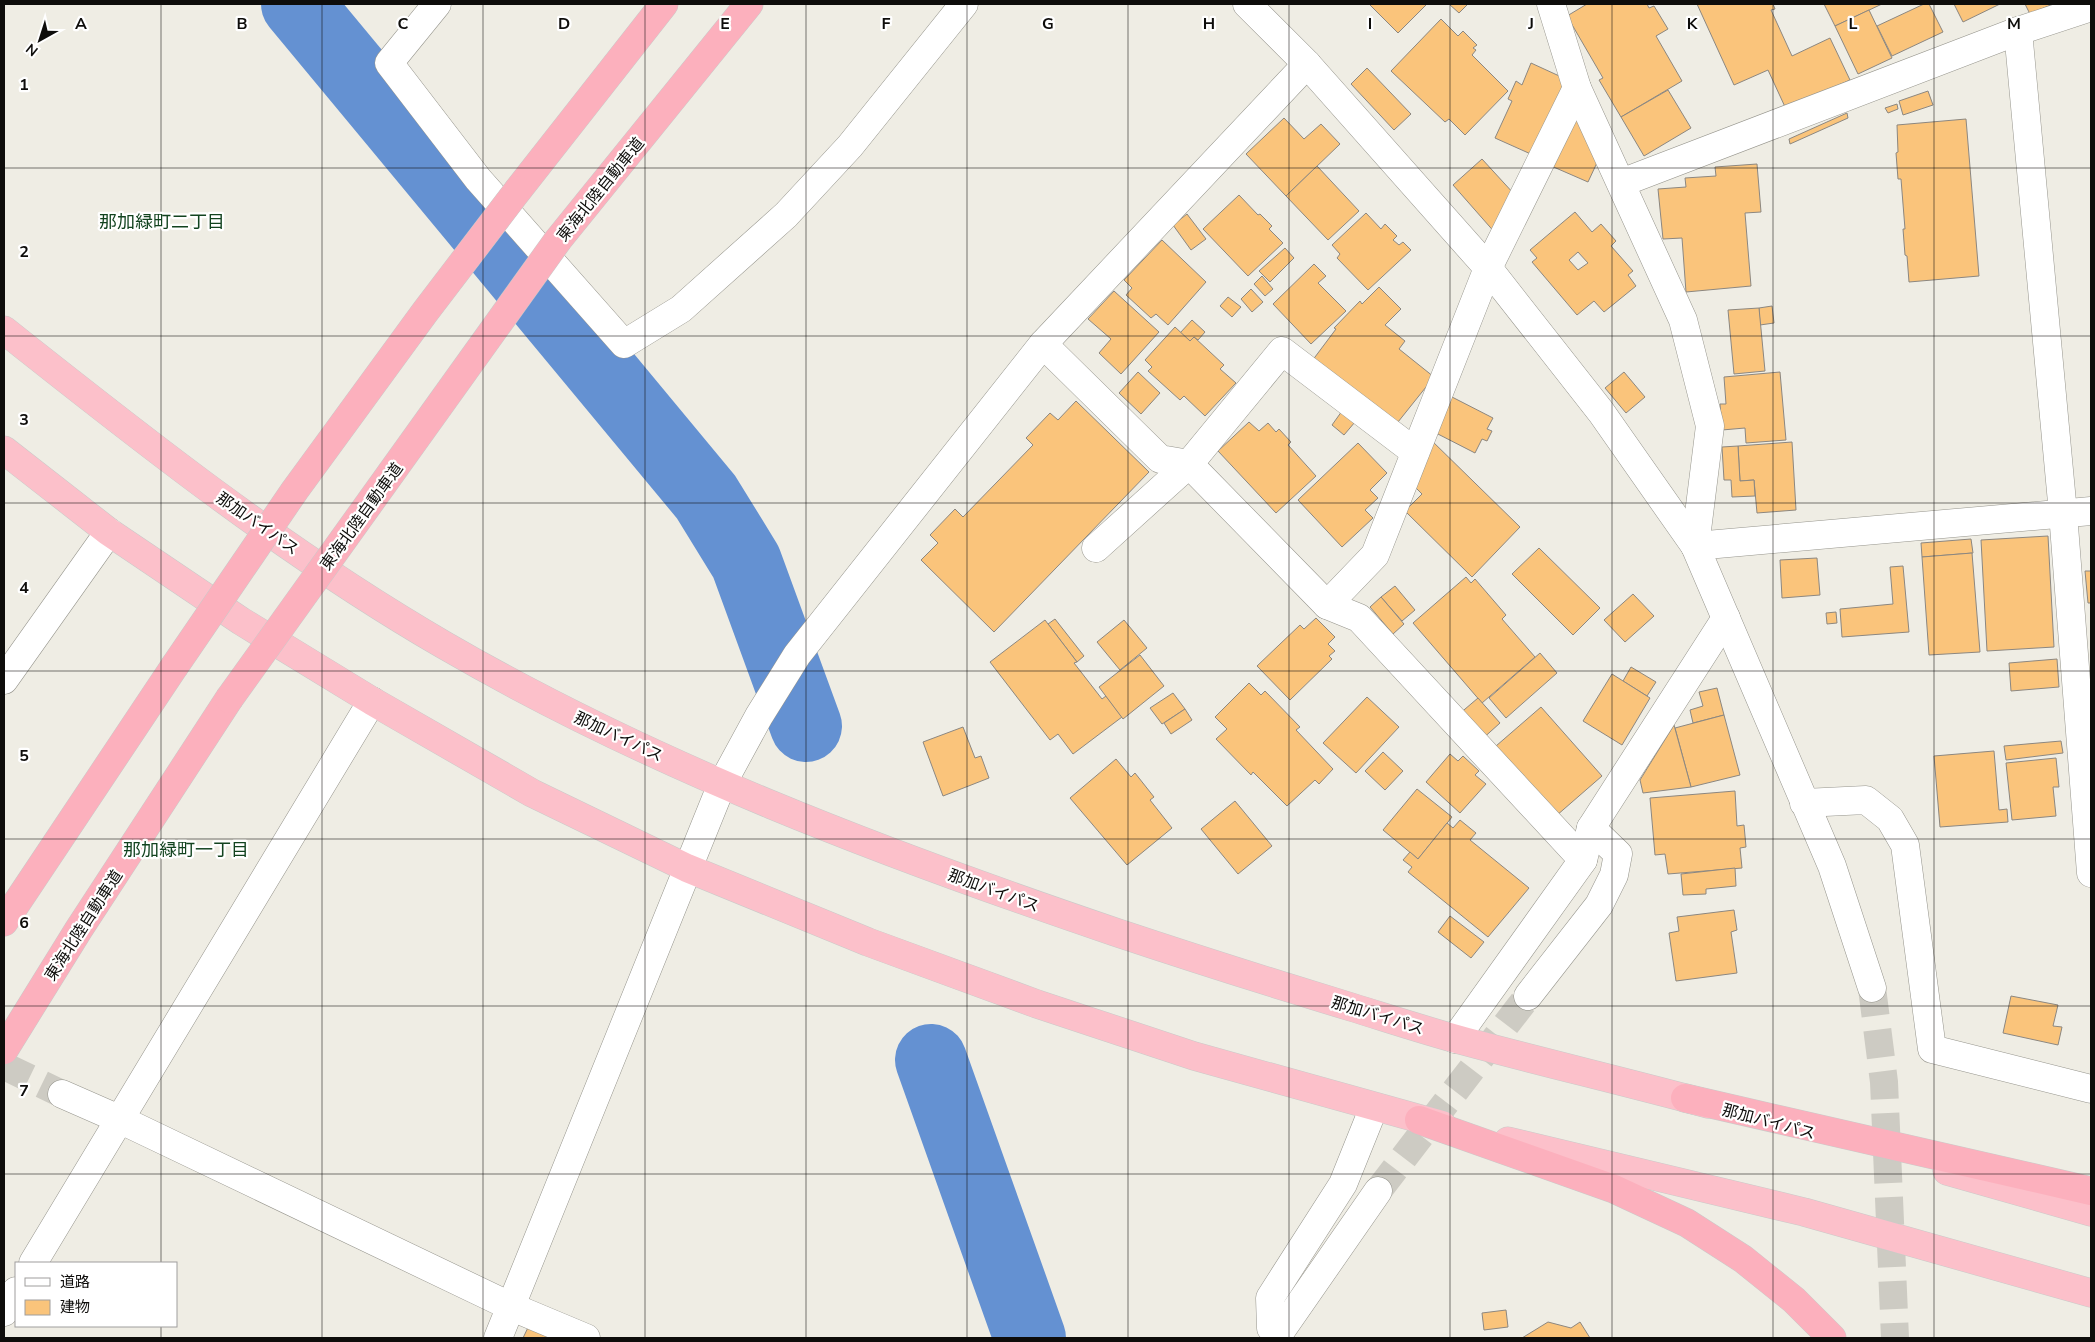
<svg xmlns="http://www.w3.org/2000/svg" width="2095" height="1342" viewBox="0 0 2095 1342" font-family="'Nunito Sans','Noto Sans JP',sans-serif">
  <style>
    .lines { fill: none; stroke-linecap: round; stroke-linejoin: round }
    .river { stroke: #6491d2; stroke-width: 72 }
    .building { fill: #fac47b; stroke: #8c8780; fill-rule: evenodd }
    .minor-tunnel { stroke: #cdcbc3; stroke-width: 28; stroke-dasharray: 28 14; stroke-linecap: butt }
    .minor-casing { stroke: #96958d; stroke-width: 29 }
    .trunk-casing { stroke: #cacac9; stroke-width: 29 }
    .motorway-casing { stroke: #cacac9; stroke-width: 29 }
    .minor { stroke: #fff; stroke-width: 28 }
    .trunk { stroke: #fcc0ca; stroke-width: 28 }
    .motorway { stroke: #fcb0bd; stroke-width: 28 }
    .motorway-bridge-casing { stroke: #cacac9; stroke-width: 29; stroke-linecap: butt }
    .motorway-bridge { stroke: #fcb0bd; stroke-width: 28 }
    .grid { fill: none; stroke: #0e0d0b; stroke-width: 1; stroke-opacity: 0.55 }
    .labels { text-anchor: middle; stroke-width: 4.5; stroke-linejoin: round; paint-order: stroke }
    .street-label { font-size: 16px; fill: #0e0d0b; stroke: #fff }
    .neighbourhood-label { font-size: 18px; fill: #12431f; stroke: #fff }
    .grid-label { font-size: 16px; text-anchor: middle; font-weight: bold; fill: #0e0d0b; stroke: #fff; stroke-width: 4.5; stroke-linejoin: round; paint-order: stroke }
  </style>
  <rect width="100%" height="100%" fill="#efede4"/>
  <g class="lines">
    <g class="river">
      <polyline points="297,4 706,497 746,562 806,726"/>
      <polyline points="931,1060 1030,1338"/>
    </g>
  </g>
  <g class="building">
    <polygon points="1369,4 1427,4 1398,33"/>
    <polygon points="1449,4 1468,4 1459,13"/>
    <polygon points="1587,4 1647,4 1649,8 1654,6 1668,29 1656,36 1682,81 1621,117 1599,80 1603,78 1567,16"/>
    <polygon points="1697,4 1773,4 1775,9 1771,10 1792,56 1830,38 1850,80 1786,109 1768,70 1734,85"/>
    <polygon points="1824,4 1882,4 1835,26"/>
    <polygon points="1924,4 1929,4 1943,32 1892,56 1877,26"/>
    <polygon points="1954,4 2000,4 1963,22"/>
    <polygon points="2025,4 2053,4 2030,14"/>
    <polygon points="1869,10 1892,58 1858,74 1835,26"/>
    <polygon points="1441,19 1458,36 1463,31 1477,45 1473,48 1476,50 1472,55 1508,91 1465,135 1449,119 1445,122 1391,71"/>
    <polygon points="1531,63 1568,80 1533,155 1495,138 1512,101 1508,99 1516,81 1522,85"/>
    <polygon points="1367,68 1411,114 1394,130 1351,84"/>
    <polygon points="1668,90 1691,128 1644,156 1621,117"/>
    <polygon points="1928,91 1933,105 1903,115 1899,101"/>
    <polygon points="1897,104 1898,109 1888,113 1885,108"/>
    <polygon points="1573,113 1602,152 1588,182 1549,165"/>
    <polygon points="1847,113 1848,118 1790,144 1789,139"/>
    <polygon points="1284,118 1304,139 1321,124 1340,144 1286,196 1246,154"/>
    <polygon points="1966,119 1979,276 1909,282 1907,256 1905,255 1903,229 1905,229 1901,179 1898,179 1896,153 1898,152 1897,125"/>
    <polygon points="1482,159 1515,195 1497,235 1453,185"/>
    <polygon points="1757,164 1761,212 1745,213 1751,286 1686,292 1682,238 1663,239 1658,189 1686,187 1685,178 1716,176 1715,167"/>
    <polygon points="1317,166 1359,211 1328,240 1286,196"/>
    <polygon points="1239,195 1258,215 1260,214 1272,226 1269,229 1283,243 1248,276 1203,229"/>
    <path d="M 1575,212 L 1592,232 L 1601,224 L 1616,241 L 1611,246 L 1633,271 L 1628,275 L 1636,286 L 1604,312 L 1594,301 L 1577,315 L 1532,262 L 1537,258 L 1530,250 ZM 1578,252 L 1588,263 L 1578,270 L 1569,260 Z"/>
    <polygon points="1366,213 1381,229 1385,224 1397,236 1393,240 1399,245 1403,242 1411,250 1368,290 1337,258 1340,254 1332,245"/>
    <polygon points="1187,214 1206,239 1191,250 1173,225"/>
    <polygon points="1162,240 1206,282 1168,325 1156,314 1151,318 1126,295 1132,288 1124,280"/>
    <polygon points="1285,248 1294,258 1270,282 1259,271"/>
    <polygon points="1314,264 1326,276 1318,283 1346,311 1311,344 1273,304"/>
    <polygon points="1262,276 1273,289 1265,296 1254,284"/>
    <polygon points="1379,287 1401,309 1385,325 1405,341 1399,349 1434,377 1394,427 1312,361 1336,329 1334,328 1360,301 1362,304"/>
    <polygon points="1251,289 1263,302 1252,312 1241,299"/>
    <polygon points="1114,291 1159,332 1121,374 1099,353 1111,339 1088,319"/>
    <polygon points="1228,297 1241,307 1232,317 1220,306"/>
    <polygon points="1772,306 1774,323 1760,325 1759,308"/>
    <polygon points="1759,308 1765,371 1734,374 1728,310"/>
    <polygon points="1192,320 1205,332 1198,340 1194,337 1190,341 1180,333"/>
    <polygon points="1175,327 1190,341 1194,337 1224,365 1220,369 1236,383 1205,416 1184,396 1180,400 1148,371 1152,367 1145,360"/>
    <polygon points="1138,372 1160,393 1141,414 1119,393"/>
    <polygon points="1624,372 1645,397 1626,413 1605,388"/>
    <polygon points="1780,372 1786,440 1746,443 1745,428 1722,430 1720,404 1726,404 1724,377"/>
    <polygon points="1452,397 1493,418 1487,429 1492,431 1487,441 1482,439 1475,453 1434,432"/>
    <polygon points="1076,401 1149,472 994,632 921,560 938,543 930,535 955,509 963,517 1033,445 1026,438 1050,413 1058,420"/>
    <polygon points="1342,411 1355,422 1344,435 1332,425"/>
    <polygon points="1249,422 1259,431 1268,423 1276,432 1279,429 1291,442 1288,445 1316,476 1276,513 1218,451"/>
    <polygon points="1430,439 1520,527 1472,577 1405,511 1422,494 1412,484"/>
    <polygon points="1792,442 1796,510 1757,513 1754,480 1740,481 1738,446"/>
    <polygon points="1358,443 1387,473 1370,490 1378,498 1365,510 1373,518 1342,547 1298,500"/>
    <polygon points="1738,446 1740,481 1754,480 1755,496 1732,497 1731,480 1724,480 1722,447"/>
    <polygon points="2048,536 2054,647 1987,651 1981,540"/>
    <polygon points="1971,539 1973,553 1922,557 1921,543"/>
    <polygon points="1539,548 1600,608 1573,635 1512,574"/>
    <polygon points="1972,553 1980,652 1929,655 1922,557"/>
    <polygon points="1817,558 1820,595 1782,598 1780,560"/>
    <polygon points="1903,566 1909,632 1842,637 1840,609 1893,604 1890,567"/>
    <polygon points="2085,571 2091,571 2091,603 2088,603"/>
    <polygon points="1466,577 1471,583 1475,579 1506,615 1502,619 1535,657 1482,703 1413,623"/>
    <polygon points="1395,586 1415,610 1402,621 1381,597"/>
    <polygon points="1633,594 1654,616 1625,642 1604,620"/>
    <polygon points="1381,597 1404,624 1393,634 1370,607"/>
    <polygon points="1836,612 1837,623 1827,624 1826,613"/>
    <polygon points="1316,618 1335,637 1328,644 1335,651 1329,656 1332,659 1290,700 1257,666 1300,625 1304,629"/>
    <polygon points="1055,619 1084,656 1077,662 1048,624"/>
    <polygon points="1045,620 1077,662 1074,663 1102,699 1106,696 1122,717 1073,754 1058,734 1050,740 990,662"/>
    <polygon points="1124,620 1147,648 1120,670 1097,642"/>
    <polygon points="1540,653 1557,673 1506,718 1489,698"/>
    <polygon points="1140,655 1164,686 1123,719 1099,687"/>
    <polygon points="2057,659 2059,687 2011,691 2009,663"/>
    <polygon points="1631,667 1656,682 1647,696 1623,681"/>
    <polygon points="1612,674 1650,698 1622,745 1583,721"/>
    <polygon points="1249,683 1261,695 1265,691 1300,727 1296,730 1333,769 1319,784 1315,780 1287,806 1253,772 1251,775 1216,739 1227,729 1215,717"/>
    <polygon points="1717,688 1724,715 1693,723 1690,710 1703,706 1699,692"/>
    <polygon points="1173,693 1185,709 1162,724 1150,708"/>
    <polygon points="1367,697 1399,727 1356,773 1323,743"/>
    <polygon points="1478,698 1500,723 1480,741 1458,715"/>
    <polygon points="1541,707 1602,776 1556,816 1496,746"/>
    <polygon points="1185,709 1192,720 1171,734 1164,723"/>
    <polygon points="1724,715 1740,775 1691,787 1675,728"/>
    <polygon points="1674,725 1691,787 1643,793 1640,780"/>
    <polygon points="963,727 975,758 981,756 989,778 943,796 923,742"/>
    <polygon points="2061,741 2063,753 2006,760 2004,746"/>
    <polygon points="1994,751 1999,810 2007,809 2008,822 1940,827 1934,756"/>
    <polygon points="1383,752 1403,771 1385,790 1365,771"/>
    <polygon points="1450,754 1458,761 1463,756 1479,771 1475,775 1486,784 1460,813 1426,782"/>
    <polygon points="2056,758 2059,787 2053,787 2056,816 2012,820 2006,763"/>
    <polygon points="1116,759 1131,777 1135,773 1154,797 1150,800 1172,828 1127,865 1070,798"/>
    <polygon points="1417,789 1452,817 1418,859 1383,830"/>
    <polygon points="1735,791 1737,826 1744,825 1746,847 1740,848 1742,868 1668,874 1665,854 1655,855 1650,798"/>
    <polygon points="1235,801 1272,846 1238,874 1201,829"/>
    <polygon points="1460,820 1476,833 1470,840 1529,888 1488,937 1408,872 1412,867 1403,860 1410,852 1418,859 1447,823 1453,828"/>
    <polygon points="1735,868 1736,886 1706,889 1706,894 1683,895 1681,874"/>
    <polygon points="1734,910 1737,930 1731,932 1737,973 1676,981 1669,933 1679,931 1677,917"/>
    <polygon points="1450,916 1484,942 1471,958 1438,932"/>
    <polygon points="2011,996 2058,1005 2053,1026 2062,1027 2058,1045 2003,1033"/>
    <polygon points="1506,1310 1508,1327 1484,1330 1482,1313"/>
    <polygon points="533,1317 567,1338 523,1338"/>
    <polygon points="1548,1322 1571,1328 1580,1322 1590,1338 1522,1338"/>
  </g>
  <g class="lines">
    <g class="minor-tunnel">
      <polyline points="1872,988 1884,1082 1895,1338"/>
      <polyline points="4,1066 62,1094"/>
      <polyline points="1378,1191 1528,996"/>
    </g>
    <defs>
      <g id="minor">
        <polyline points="437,4 389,63 478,179 624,344 681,309 786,215 850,146 964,4"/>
        <polyline points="1247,4 1307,64 1488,268 1601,412 1695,546 1832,866 1872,988"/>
        <polyline points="1551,4 1577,88 1683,320 1710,426 1695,546"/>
        <polyline points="2018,31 2063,513 2091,873"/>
        <polyline points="1621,183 2018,31 2091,7"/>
        <polyline points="1043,344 1160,459 1189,464 1327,605 1359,618 1583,860"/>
        <polyline points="1695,546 2091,511"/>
        <polyline points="1096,548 1189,464 1282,351 1415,452"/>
        <polyline points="1327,605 1375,555 1488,268 1577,88"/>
        <polyline points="4,680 109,532"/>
        <polyline points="1804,803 1866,800 1890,819 1905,845 1932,1049 2091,1089"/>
        <polyline points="1528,996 1599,905 1614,875 1618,854 1591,828"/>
        <polyline points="1455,1039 1583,860 1591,828 1726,618"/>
        <polyline points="62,1094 119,1119 512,1307 586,1338"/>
        <polyline points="33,1263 372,701"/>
        <polyline points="4,1312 16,1291"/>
        <polyline points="1271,1328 1270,1298 1343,1184 1374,1107"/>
        <polyline points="1278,1335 1378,1191"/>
        <polyline points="498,1338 722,784 759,716 797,655 1043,344 1307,64"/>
      </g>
      <g id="trunk">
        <path d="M 4,330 C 145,442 287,554 444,645 C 654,767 885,854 1115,932 C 1193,958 1272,983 1351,1007 C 1387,1018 1423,1030 1460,1040 C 1542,1062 1626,1082 1708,1104"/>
        <polyline points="4,450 109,532 241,621 372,701 532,793 687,868 868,942 1037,1004 1194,1056 1442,1125"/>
        <polyline points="1508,1141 1804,1212 2091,1293"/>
        <polyline points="1947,1171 2091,1212"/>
      </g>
      <g id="motorway">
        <polyline points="518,190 664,4"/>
        <polyline points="558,240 749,4"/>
        <polyline points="4,922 174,667"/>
        <polyline points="4,1050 79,929 229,699"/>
        <polyline points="1685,1098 2091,1191"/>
        <polyline points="1419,1120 1614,1189 1687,1223 1743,1259 1794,1300 1832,1338"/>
      </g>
    </defs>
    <use href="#minor" class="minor-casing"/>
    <use href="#trunk" class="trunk-casing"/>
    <use href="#motorway" class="motorway-casing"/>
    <use href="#minor" class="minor"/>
    <use href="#trunk" class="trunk"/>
    <use href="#motorway" class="motorway"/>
    <defs>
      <g id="motorway-bridge">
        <polyline points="174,667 295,490 425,312 518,190"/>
        <polyline points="229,699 558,240"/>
      </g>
    </defs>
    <use href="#motorway-bridge" class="motorway-bridge-casing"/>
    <use href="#motorway-bridge" class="motorway-bridge"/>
  </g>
  <path class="grid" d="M 161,4 L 161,1263M 322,4 L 322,1338M 483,4 L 483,1338M 645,4 L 645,1338M 806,4 L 806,1338M 967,4 L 967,1338M 1128,4 L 1128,1338M 1289,4 L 1289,1338M 1450,4 L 1450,1338M 1612,4 L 1612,1338M 1773,4 L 1773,1338M 1934,4 L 1934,1338M 4,168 L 2091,168M 4,336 L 2091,336M 4,503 L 2091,503M 4,671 L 2091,671M 4,839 L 2091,839M 4,1006 L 2091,1006M 4,1174 L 2091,1174M 161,1326 L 161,1338"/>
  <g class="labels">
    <g class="street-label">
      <text transform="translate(600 189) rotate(-51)" y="6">東海北陸自動車道</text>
      <text transform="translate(361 516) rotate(-54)" y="6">東海北陸自動車道</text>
      <text transform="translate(258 523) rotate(35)" y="6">那加バイパス</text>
      <text transform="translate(619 736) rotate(25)" y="6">那加バイパス</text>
      <text transform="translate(994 890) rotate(20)" y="6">那加バイパス</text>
      <text transform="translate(83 925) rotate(-57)" y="6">東海北陸自動車道</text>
      <text transform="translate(1378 1015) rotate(17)" y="6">那加バイパス</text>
      <text transform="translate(1769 1121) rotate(15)" y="6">那加バイパス</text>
    </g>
    <g class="neighbourhood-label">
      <text x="162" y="228">那加緑町二丁目</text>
      <text x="186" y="856">那加緑町一丁目</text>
    </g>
  </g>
  <g class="grid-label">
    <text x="81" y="29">A</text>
    <text x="242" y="29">B</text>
    <text x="403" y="29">C</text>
    <text x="564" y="29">D</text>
    <text x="725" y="29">E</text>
    <text x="886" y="29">F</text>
    <text x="1048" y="29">G</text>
    <text x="1209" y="29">H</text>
    <text x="1370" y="29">I</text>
    <text x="1531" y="29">J</text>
    <text x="1692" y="29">K</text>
    <text x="1853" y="29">L</text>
    <text x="2014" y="29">M</text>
    <text x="24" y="90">1</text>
    <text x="24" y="257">2</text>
    <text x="24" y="425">3</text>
    <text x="24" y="593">4</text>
    <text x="24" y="761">5</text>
    <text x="24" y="928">6</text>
    <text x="24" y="1096">7</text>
  </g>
  <rect width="2095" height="1342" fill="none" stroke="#0e0d0b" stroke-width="10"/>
  <rect x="15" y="1262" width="162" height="65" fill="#ffffff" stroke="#9f9e9d"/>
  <rect x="25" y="1278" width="25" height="8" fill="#ffffff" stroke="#9f9e9d"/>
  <text x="60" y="1287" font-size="15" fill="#0e0d0b">道路</text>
  <rect x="25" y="1300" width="25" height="15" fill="#fac47b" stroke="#9f9e9d"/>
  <text x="60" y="1312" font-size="15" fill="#0e0d0b">建物</text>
  <g transform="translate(40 40) rotate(219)" stroke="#ffffff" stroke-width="4" paint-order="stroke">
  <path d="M0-4L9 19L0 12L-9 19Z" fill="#0e0d0b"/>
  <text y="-8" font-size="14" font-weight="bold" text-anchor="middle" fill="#0e0d0b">N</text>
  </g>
</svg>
